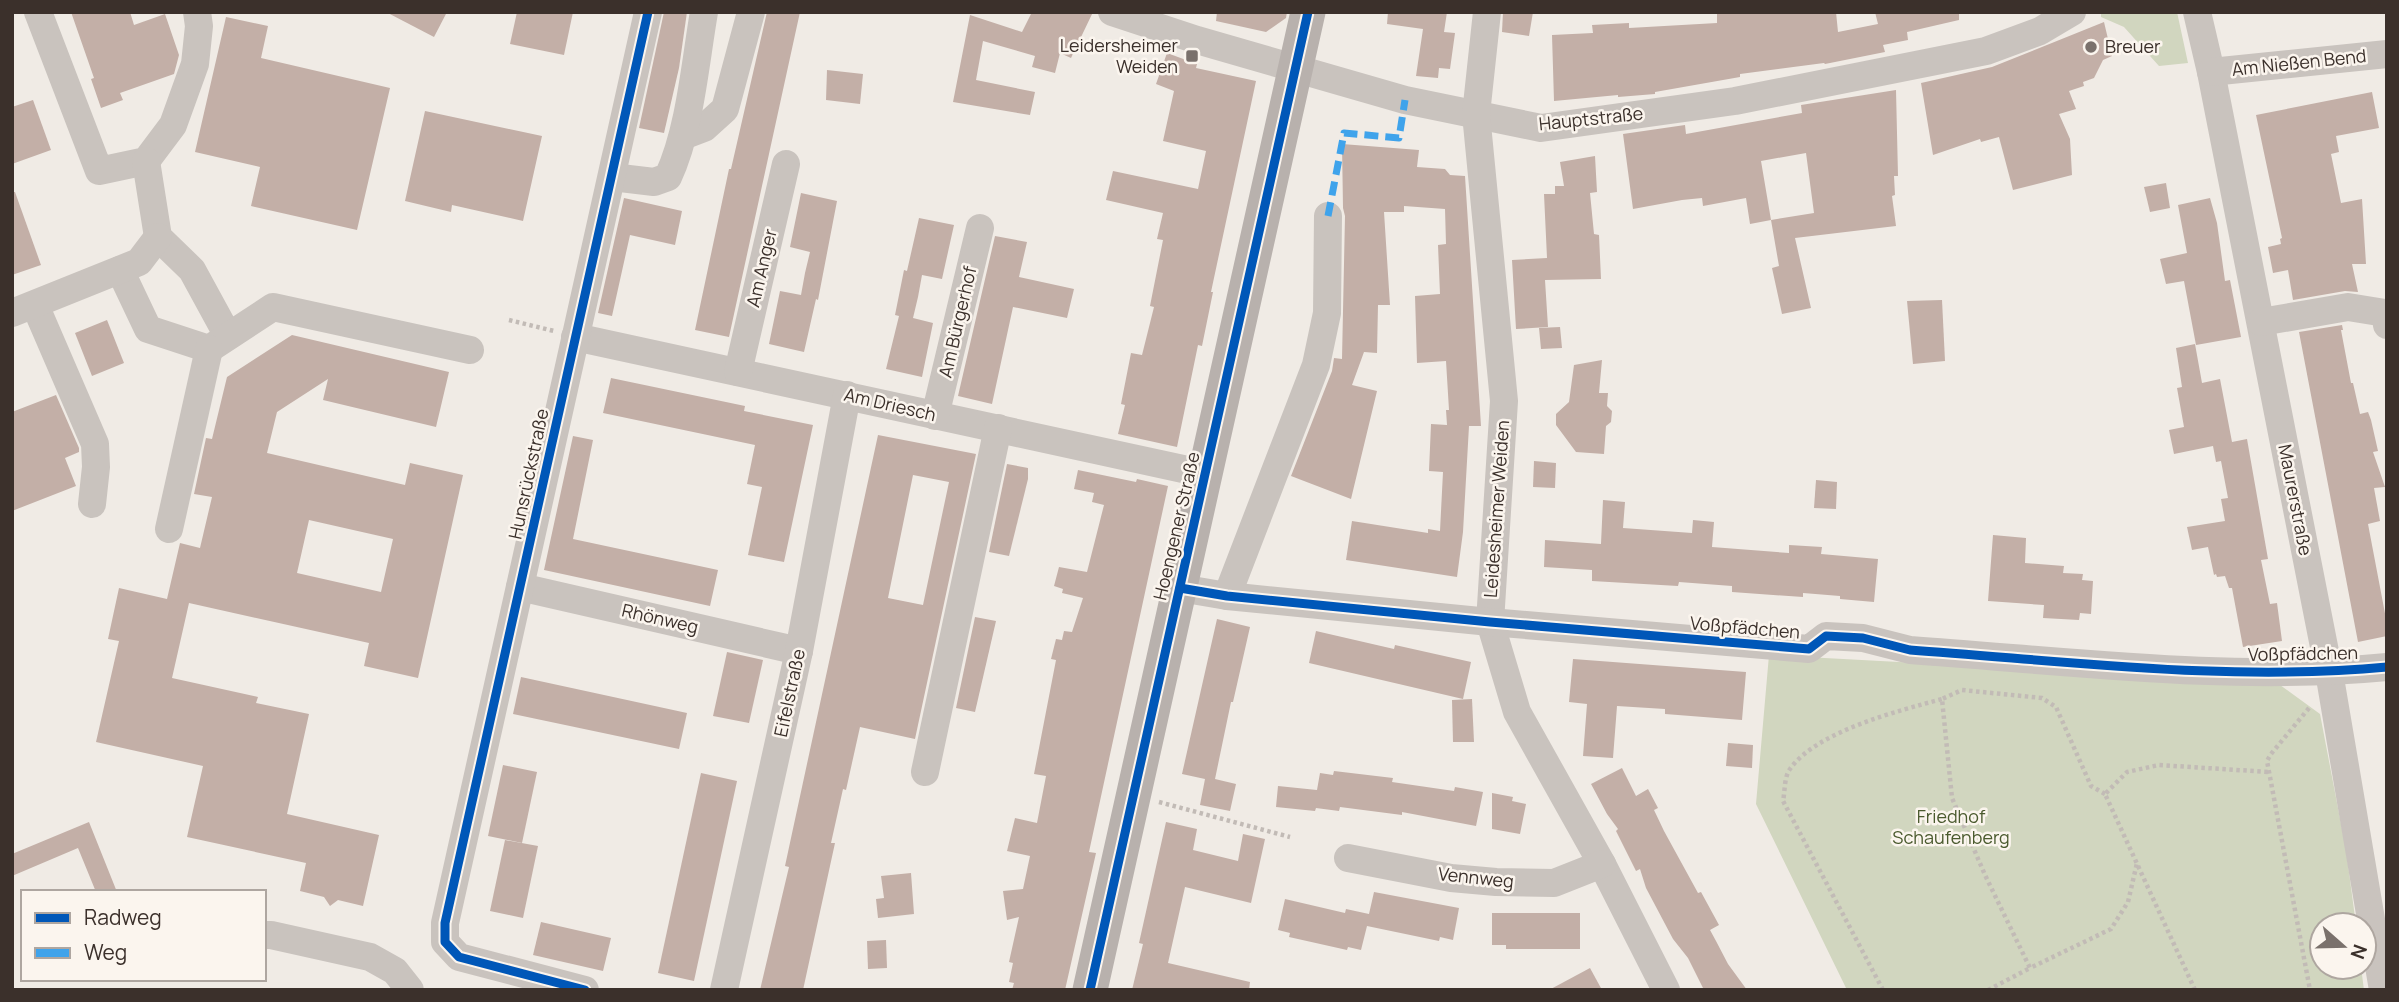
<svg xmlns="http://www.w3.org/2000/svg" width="2399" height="1002" viewBox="0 0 2399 1002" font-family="Manrope,sans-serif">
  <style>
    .green { fill: #d1d6bf }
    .building { fill: #c3afa7; fill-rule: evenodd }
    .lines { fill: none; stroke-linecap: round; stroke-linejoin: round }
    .path { stroke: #c2bbb6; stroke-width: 4.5; stroke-dasharray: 3.5 3.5; stroke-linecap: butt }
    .minor { stroke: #c9c3be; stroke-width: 28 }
    .major { stroke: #b8b1ad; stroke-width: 35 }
    .quiet { stroke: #3fa3eb; stroke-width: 7; stroke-dasharray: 14 7; stroke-linecap: butt }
    .cycleway-casing { stroke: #fbf5ee; stroke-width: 13 }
    .cycleway { stroke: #0057b8; stroke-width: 9 }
    .poi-dot { fill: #7a716c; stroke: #fbf5ee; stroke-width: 2.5 }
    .labels { text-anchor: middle; stroke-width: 5; stroke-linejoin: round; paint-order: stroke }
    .poi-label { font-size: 18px; fill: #3b302b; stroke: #fbf5ee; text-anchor: end }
    .street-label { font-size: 18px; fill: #3b302b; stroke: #fbf5ee }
    .park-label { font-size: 18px; fill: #4a5a2e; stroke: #fbf5ee }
  </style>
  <rect width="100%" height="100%" fill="#f0ebe5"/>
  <g class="green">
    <polygon points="2101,12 2177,12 2188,63 2159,66 2124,27 2101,17"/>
    <polygon points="1769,655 2214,679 2280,685 2320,714 2346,850 2356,925 2322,925 2322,967 2361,967 2364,990 1847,990 1756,804"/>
  </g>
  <g class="building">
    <polygon points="71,12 130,12 134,25 165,14 179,55 174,74 120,93 123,100 101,108 91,79 94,78"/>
    <polygon points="386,12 447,12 434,37"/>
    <polygon points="517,12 573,12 564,55 510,44"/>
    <polygon points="664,12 687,12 679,68 664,133 639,128"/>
    <polygon points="767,12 800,12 729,337 695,330 729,169 731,169"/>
    <polygon points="1032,12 1093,12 1071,58 1060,53 1055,73 1032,67 1035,56 983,41 976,80 1035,92 1030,115 953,102 970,15 1022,32"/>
    <polygon points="1217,12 1287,12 1286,18 1266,32 1216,21"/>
    <polygon points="1388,12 1447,12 1444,32 1455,33 1450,69 1439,68 1438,78 1416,76 1423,29 1387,24"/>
    <polygon points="1503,12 1533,12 1529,36 1502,32"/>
    <polygon points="1717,12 1836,12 1838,32 1878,24 1875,12 1959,12 1959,20 1907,32 1908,40 1883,45 1885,52 1825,64 1824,63 1740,74 1740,77 1655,92 1655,94 1618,97 1618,95 1554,101 1552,35 1593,33 1592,25 1629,23 1629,28 1717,23"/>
    <polygon points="226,17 268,26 261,58 390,88 357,230 251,206 260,167 195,152"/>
    <polygon points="2104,22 2112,56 2103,60 2094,78 2083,82 2084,86 2069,91 2076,109 2059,114 2070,139 2072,175 2013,190 1999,137 1981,142 1980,139 1933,155 1921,83 1992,67"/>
    <polygon points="1167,53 1197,64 1196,68 1256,81 1211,292 1213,292 1202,346 1198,345 1177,447 1118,434 1125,405 1121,404 1131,353 1142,355 1154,307 1150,306 1163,240 1157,239 1163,213 1106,200 1113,171 1198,189 1206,151 1163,141 1174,91 1156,84"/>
    <polygon points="827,70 863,74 860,104 826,100"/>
    <path d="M 1896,90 L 1898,176 L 1894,176 L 1895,195 L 1892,196 L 1896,226 L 1795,238 L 1811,308 L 1782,314 L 1772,268 L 1779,266 L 1771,220 L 1750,224 L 1746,198 L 1703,206 L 1702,198 L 1682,200 L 1633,209 L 1623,134 L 1685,125 L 1686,134 L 1802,113 L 1801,105 ZM 1806,153 L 1814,213 L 1771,220 L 1761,161 Z"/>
    <polygon points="2372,92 2379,128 2336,136 2339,152 2331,154 2341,203 2362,199 2366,264 2352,264 2358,292 2345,291 2293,300 2288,270 2273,273 2268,247 2281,244 2280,239 2282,238 2256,115"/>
    <polygon points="33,100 51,150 12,164 12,107"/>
    <polygon points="425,111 542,136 523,221 452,205 451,212 405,201"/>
    <polygon points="1342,144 1419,150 1417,167 1445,169 1450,175 1465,176 1481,426 1469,426 1463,532 1457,577 1346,560 1352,521 1428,533 1428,529 1440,531 1443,472 1429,471 1431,424 1447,425 1446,410 1449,410 1446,361 1417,363 1415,296 1440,294 1438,245 1446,244 1445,209 1404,206 1404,212 1384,212 1390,305 1378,305 1377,353 1364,352 1352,385 1377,391 1351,499 1291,476 1332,371 1334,358 1342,359 1345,216 1343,208"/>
    <polygon points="1595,156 1597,192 1590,193 1594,234 1599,235 1601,279 1545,280 1548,327 1516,329 1512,260 1547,258 1544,194 1555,194 1555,186 1564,186 1560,162"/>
    <polygon points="2166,183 2170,208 2150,212 2144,187"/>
    <polygon points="12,192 15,192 41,265 12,275"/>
    <polygon points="801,193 837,201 818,300 816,299 804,352 769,344 780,291 801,295 805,273 810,252 790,247"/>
    <polygon points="624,198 682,211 675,245 630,235 612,316 598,313"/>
    <polygon points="2210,198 2217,223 2225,281 2230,280 2241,337 2196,345 2184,281 2166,284 2160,259 2187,253 2178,205"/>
    <polygon points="919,218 954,225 942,279 922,275 918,297 913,318 933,323 922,377 886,369 899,316 895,315 904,270 907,271"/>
    <polygon points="995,236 1027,242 1019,277 1074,289 1067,318 1013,307 992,404 958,396"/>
    <polygon points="1942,300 1945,361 1913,364 1907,301"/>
    <polygon points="107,320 124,363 92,376 75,333"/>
    <polygon points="2342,325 2343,330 2341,330 2351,383 2353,383 2360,414 2368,412 2371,420 2378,451 2373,452 2385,487 2374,488 2380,521 2368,524 2387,624 2387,636 2358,642 2299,332"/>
    <polygon points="1560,327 1562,348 1541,349 1539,328"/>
    <path d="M 292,335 L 449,372 L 436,427 L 323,400 L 328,379 L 277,412 L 267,453 L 405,485 L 410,463 L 463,475 L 418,678 L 364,666 L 369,643 L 189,603 L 172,678 L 258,697 L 256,703 L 309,714 L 287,814 L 379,835 L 363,906 L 338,900 L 330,906 L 324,897 L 300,891 L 306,863 L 187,837 L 203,766 L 96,742 L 119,641 L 108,639 L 119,588 L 167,599 L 180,543 L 200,548 L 212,497 L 194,494 L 206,438 L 212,439 L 227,377 ZM 309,520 L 393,539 L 381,592 L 297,573 Z"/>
    <polygon points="2195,344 2202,383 2220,379 2232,442 2247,439 2268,559 2261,560 2270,604 2277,603 2282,641 2243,647 2232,588 2229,588 2225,576 2217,577 2216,574 2214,575 2208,547 2192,550 2187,527 2225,521 2221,499 2228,498 2221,461 2216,462 2213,446 2174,454 2169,430 2184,427 2177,388 2182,387 2176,348"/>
    <polygon points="1602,360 1599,393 1608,393 1607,406 1612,411 1611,422 1606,426 1604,454 1576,452 1556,425 1556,414 1569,402 1574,365"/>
    <polygon points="611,378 745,406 744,411 813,425 784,562 748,555 762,487 747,484 755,445 603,413"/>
    <polygon points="56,395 79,448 79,452 65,458 76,486 12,511 12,412"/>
    <path d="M 878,435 L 976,454 L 915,739 L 860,727 L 846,790 L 843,789 L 831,843 L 835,843 L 803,990 L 760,990 L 784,888 L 789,867 L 785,866 L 791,838 ZM 913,475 L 949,482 L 923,605 L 888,598 Z"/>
    <polygon points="573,436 593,440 573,539 718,570 710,606 544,570"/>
    <polygon points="1534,461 1556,463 1555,488 1533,487"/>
    <polygon points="1007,464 1028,468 1028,479 1009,556 989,552"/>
    <polygon points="1078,470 1136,482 1137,479 1168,486 1089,852 1096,853 1065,990 1012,990 1014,983 1009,982 1013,963 1009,962 1019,917 1007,920 1003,891 1023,889 1030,856 1007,851 1015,818 1037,823 1046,776 1034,774 1056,660 1051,659 1056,639 1062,640 1064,631 1072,632 1083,598 1062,593 1063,589 1054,586 1059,567 1087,572 1104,505 1092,502 1094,493 1074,489"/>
    <polygon points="1816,480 1837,482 1836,509 1814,508"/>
    <polygon points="1603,500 1625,502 1623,528 1692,533 1693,520 1714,522 1712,547 1789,553 1789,545 1822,547 1821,554 1878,559 1874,602 1840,599 1840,596 1803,593 1803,597 1732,592 1732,586 1679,582 1678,586 1592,581 1592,570 1544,567 1545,540 1601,544"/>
    <polygon points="1993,535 2026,538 2025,563 2064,566 2063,573 2083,574 2082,580 2093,581 2091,614 2080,613 2079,620 2043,618 2044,605 1988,601"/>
    <polygon points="975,617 996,621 975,712 956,708"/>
    <polygon points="1217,619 1250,627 1233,702 1231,702 1215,779 1236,784 1230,811 1200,805 1205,779 1182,774"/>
    <polygon points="1316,631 1394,649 1395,645 1471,662 1463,699 1309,663"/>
    <polygon points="727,652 763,660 749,723 713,716"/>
    <polygon points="1573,659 1746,672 1742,720 1665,714 1665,709 1617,706 1613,758 1583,756 1587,704 1569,702"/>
    <polygon points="521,677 687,713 679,749 513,714"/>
    <polygon points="1472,699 1474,742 1453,742 1452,700"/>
    <polygon points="1728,743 1753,745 1752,768 1726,766"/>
    <polygon points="503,765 537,772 522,843 488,836"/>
    <polygon points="1622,768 1636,796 1648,789 1658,808 1654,810 1664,831 1698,893 1701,892 1719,925 1710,930 1716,941 1728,964 1747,990 1704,990 1688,958 1673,939 1646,888 1640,869 1636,871 1616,831 1618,829 1607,814 1591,784"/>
    <polygon points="1334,771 1393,778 1392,782 1454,791 1455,787 1483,792 1476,826 1402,812 1402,815 1340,807 1339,811 1316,808 1315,811 1276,807 1278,786 1317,790 1320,773 1333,775"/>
    <polygon points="701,773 737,781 694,981 658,973"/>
    <polygon points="1492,793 1513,797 1512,801 1526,804 1520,834 1492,829"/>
    <polygon points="89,822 117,892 96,892 78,848 12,876 12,854"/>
    <polygon points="1166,822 1197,829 1193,850 1238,861 1243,834 1265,839 1251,903 1185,887 1168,963 1250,982 1249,990 1132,990 1143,944 1139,943"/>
    <polygon points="505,840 538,846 523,918 490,911"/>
    <polygon points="911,873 914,914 878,918 876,899 884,898 881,876"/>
    <polygon points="1374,892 1459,908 1453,940 1440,937 1439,941 1367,926 1361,950 1348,947 1347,950 1289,937 1290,933 1278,930 1285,899 1345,913 1346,909 1369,914"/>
    <polygon points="1492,913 1580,913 1580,949 1506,949 1506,945 1492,945"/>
    <polygon points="541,922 611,938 603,971 533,955"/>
    <polygon points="886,940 887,968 868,969 867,941"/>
    <polygon points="1590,968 1602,990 1549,990"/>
  </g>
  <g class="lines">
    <g class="path">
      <polyline points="509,320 554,331"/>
      <polyline points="2309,708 2271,754 2267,761 2310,990"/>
      <polyline points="2105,794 2091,786 2056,707 2042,698 1962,690 1942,699 1952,798 1985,875 2030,968 2111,929 2128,902 2137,863"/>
      <polyline points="1159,802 1290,837"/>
      <path d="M 1883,990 L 1783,801 C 1785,792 1784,777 1790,769 C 1817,731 1898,711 1942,699"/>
      <polyline points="1988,990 2030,968"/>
      <polyline points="2195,990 2105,794 2127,772 2159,765 2269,772"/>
    </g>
    <g class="minor">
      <polyline points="38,12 99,171 146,161 173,125 195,64 199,26 197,12"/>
      <polyline points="1112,12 1197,40 1405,100 1541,128 1735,101 1986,51 2040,31 2072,12"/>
      <polyline points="1487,12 1476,114 1504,401 1490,622 1517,712 1602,864 1666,990"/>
      <polyline points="2197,12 2211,72 2329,672 2383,990"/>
      <polyline points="2211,72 2387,54"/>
      <polyline points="683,136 704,128 725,109 751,12"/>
      <polyline points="146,161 158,237 192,270 228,336"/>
      <path d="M 612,177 L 654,182 L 668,177 C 690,130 695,64 704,12"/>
      <polyline points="120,270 148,329 209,349 273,307 470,350"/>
      <polyline points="35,305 95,444 96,467 92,504"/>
      <polyline points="12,313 139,262 158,237"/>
      <polyline points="2261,322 2348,307 2385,313 2387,325"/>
      <polyline points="575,337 1206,474"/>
      <polyline points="738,372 786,164"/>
      <polyline points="935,416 980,228"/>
      <polyline points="169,529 209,349"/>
      <polyline points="520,587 799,651"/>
      <path d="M 1180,588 L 1227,596 L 1490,622 L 1809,649 L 1826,636 L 1863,638 L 1910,650 C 2068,661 2229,682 2387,667"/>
      <polyline points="1227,596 1316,365 1327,313 1328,216"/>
      <polyline points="925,772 998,428"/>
      <polyline points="1348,858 1451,878 1496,882 1554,883 1602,864"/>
      <polyline points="264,935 271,935 370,957 395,971 410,990"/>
      <polyline points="585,990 459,957 445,942 445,923 648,12"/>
      <polyline points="724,990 799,651 847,395"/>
    </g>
    <polyline class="major" points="1090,990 1308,12"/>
    <polyline class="quiet" points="1328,216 1344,133 1399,138 1405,100"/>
    <defs>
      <g id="cycleway">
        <path d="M 1180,588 L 1227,596 L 1490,622 L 1809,649 L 1826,636 L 1863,638 L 1910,650 C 2068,661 2229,682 2387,667"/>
        <polyline points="585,990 459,957 445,942 445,923 648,12"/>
        <polyline points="1090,990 1308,12"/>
      </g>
    </defs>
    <use href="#cycleway" class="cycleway-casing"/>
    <use href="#cycleway" class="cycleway"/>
  </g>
  <g class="poi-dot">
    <circle cx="2091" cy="47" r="7"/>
    <rect x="1185" y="49" width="14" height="14" rx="3.5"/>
  </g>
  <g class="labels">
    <g class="poi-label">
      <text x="1178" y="52">Leidersheimer<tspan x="1178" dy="21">Weiden</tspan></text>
      <text x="2105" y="53" text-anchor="start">Breuer</text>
    </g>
    <g class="street-label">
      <text transform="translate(2299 63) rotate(-6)" y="6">Am Nießen Bend</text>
      <text transform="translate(1591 119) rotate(-6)" y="6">Hauptstraße</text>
      <text transform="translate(762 268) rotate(-77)" y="6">Am Anger</text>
      <text transform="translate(958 322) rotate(-77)" y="6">Am Bürgerhof</text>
      <text transform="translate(890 405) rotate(13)" y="6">Am Driesch</text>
      <text transform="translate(529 474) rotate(-78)" y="6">Hunsrückstraße</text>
      <text transform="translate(2295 500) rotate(79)" y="6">Maurerstraße</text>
      <text transform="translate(1497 509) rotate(-86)" y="6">Leidesheimer Weiden</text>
      <text transform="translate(1177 526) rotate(-77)" y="6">Hoengener Straße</text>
      <text transform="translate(660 619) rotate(13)" y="6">Rhönweg</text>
      <text transform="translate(1745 628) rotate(5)" y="6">Voßpfädchen</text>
      <text transform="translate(2303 654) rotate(-1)" y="6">Voßpfädchen</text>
      <text transform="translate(790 693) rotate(-78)" y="6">Eifelstraße</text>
      <text transform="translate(1476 878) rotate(6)" y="6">Vennweg</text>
    </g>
    <g class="park-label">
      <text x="1951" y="823">Friedhof<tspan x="1951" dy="21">Schaufenberg</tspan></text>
    </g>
  </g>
  <rect width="2399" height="1002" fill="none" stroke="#3b302b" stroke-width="28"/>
  <rect x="21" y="890" width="245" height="91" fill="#fbf5ee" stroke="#aea6a0" stroke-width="2"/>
  <rect x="35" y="913" width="35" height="10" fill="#0057b8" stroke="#aea6a0" stroke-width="2"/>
  <text x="84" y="925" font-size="21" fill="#3b302b">Radweg</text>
  <rect x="35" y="948" width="35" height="10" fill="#3fa3eb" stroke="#aea6a0" stroke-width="2"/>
  <text x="84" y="960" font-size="21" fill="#3b302b">Weg</text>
  <g transform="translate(2343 946) rotate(110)"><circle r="33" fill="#fbf5ee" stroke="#aea6a0" stroke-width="2"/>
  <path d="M0-5L12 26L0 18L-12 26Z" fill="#7a716c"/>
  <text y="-10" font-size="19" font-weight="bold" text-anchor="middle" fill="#3b302b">N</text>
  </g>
</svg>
